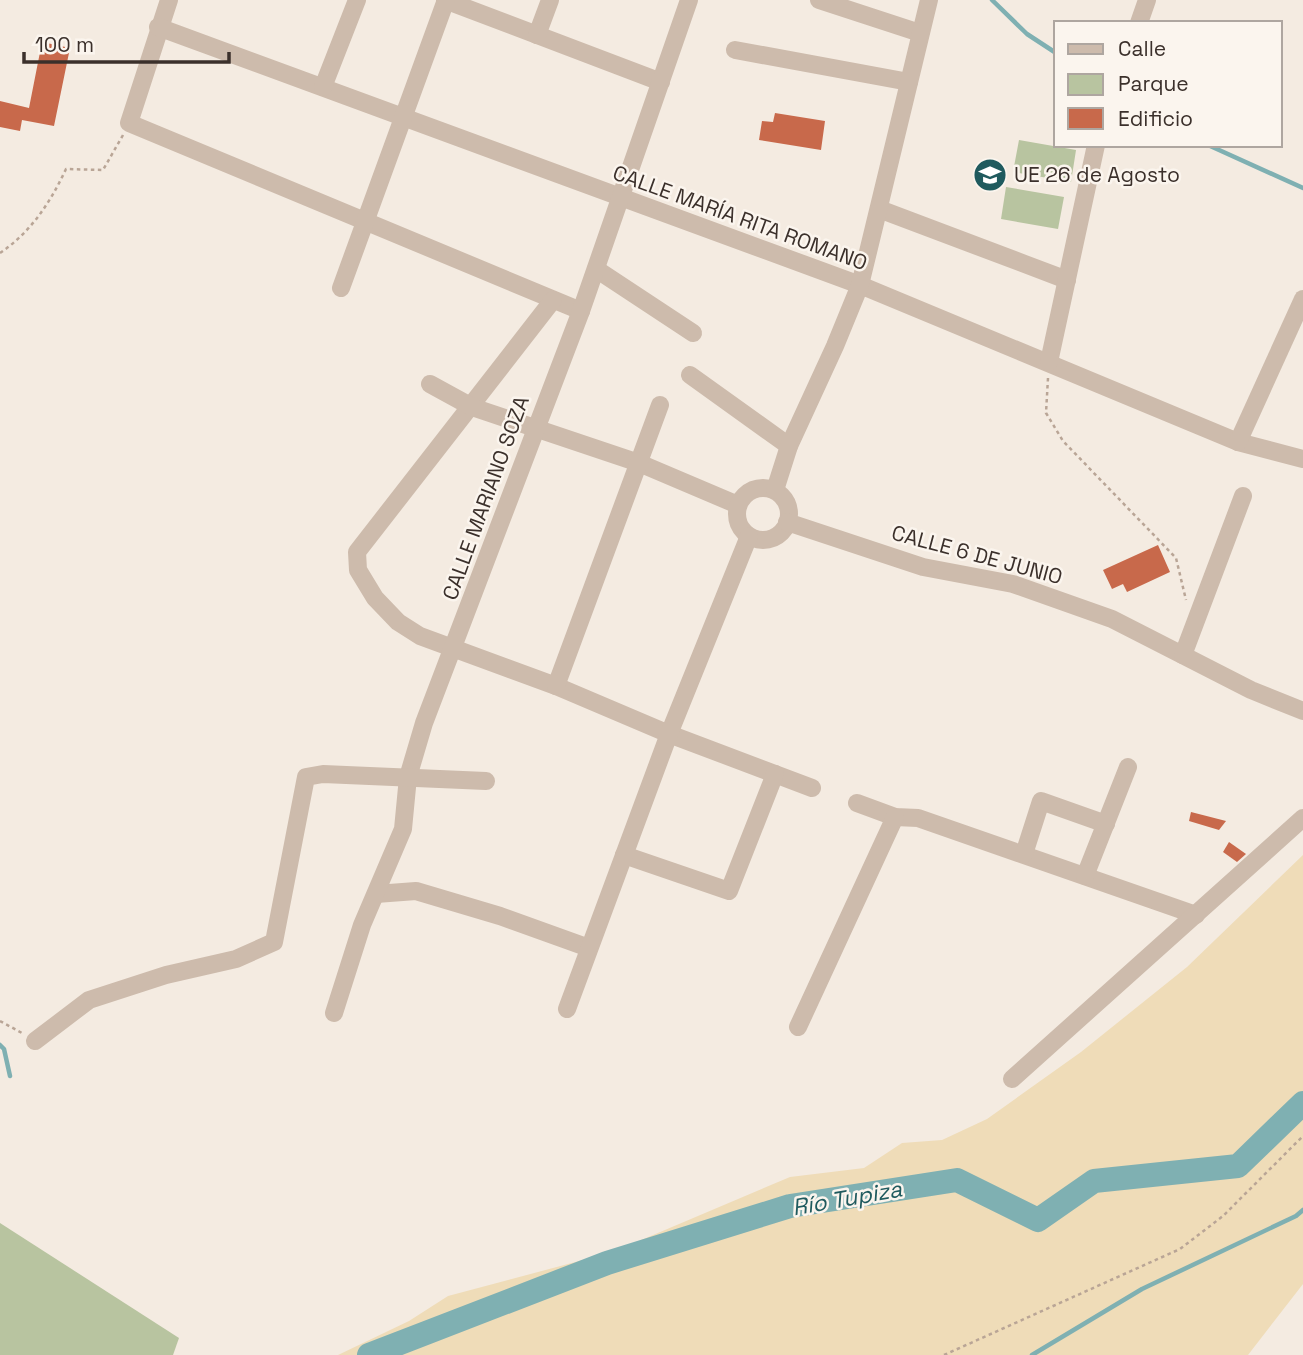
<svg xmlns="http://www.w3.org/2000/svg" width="1303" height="1355" viewBox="0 0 1303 1355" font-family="'Space Grotesk',sans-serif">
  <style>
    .green { fill: #b8c4a0 }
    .sand { fill: #efdcb8 }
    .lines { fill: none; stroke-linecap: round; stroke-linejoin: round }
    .stream { stroke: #7fb0b2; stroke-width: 4.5 }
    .river { stroke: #7fb0b2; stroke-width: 24 }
    .building { fill: #c8694b }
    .path { stroke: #b9a596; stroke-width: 2.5; stroke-dasharray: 3.5 3.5; stroke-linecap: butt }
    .minor { stroke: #cdbbac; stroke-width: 18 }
    .labels { text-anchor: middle; stroke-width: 5; stroke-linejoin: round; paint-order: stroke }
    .poi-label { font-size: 21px; fill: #3b302b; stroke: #fbf5ee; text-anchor: start }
    .street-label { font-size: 21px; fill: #3b302b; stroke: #fbf5ee }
    .water-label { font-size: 23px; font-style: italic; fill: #1f5a5e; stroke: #fbf5ee }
  </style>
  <rect width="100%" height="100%" fill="#f4ebe1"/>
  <g class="green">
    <polygon points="1019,140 1076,150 1071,182 1013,172"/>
    <polygon points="1006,187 1064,197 1058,229 1001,219"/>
    <polygon points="0,1223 179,1338 173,1355 0,1355"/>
  </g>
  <polygon class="sand" points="1303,855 1303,1284 1248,1355 338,1355 409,1321 448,1296 613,1252 790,1177 864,1168 902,1143 942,1140 987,1119 1081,1052 1187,967"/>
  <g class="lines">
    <g class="stream">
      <polyline points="992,0 1027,34 1056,53"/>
      <polyline points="1208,145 1303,188"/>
      <polyline points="0,1045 4,1049 10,1076"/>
      <polyline points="1032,1355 1142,1289 1296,1216 1303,1210"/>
    </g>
    <polyline class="river" points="369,1355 607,1263 790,1206 957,1180 1038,1220 1094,1181 1238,1166 1303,1103"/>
  </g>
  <g class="building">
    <polygon points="42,42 70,48 54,126 22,120 20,131 0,127 0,101 29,108"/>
    <polygon points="775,113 825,121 821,150 759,140 762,121 773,122"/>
    <polygon points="1158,545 1170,572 1127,592 1123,584 1112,589 1103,570"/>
    <polygon points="1191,812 1226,821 1219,830 1189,821"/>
    <polygon points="1229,842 1246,854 1237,862 1223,852"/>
  </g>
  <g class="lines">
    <g class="path">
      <path d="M 0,253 C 31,232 50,203 66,169 L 103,170 L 123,135"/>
      <polyline points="1048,378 1046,413 1063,441 1176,558 1186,600"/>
      <polyline points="0,1021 22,1033"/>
      <polyline points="944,1355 1180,1249 1223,1216 1303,1136"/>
    </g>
    <g class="minor">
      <polyline points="169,0 129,123 581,311"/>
      <polyline points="445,0 661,82"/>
      <polyline points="819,0 920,33"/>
      <polyline points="1139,23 1147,0"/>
      <polyline points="158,27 860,285 1238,442 1303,459"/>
      <polyline points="537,35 550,0"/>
      <polyline points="735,50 909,82"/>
      <polyline points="323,87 357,0"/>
      <polyline points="879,209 1067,280"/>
      <polyline points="596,269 693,333"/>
      <polyline points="341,288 446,0"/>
      <polyline points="553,300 357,552 358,570 375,598 398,622 420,636 556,686 669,734 812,788"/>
      <polyline points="1049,362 1096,145"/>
      <polyline points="690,375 789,446"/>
      <polyline points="430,384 472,407 639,463 738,505"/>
      <polyline points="1238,442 1303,299"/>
      <circle cx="763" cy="514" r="26"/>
      <polyline points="775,490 789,446 835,346 860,285 929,0"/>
      <polyline points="787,522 923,567 1013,584 1112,619 1251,690 1303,711"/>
      <polyline points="1183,655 1243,496"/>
      <polyline points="556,686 660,405"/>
      <polyline points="857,803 895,817 918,818 1196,915"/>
      <polyline points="1024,854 1041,801 1106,824"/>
      <polyline points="624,855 729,891 775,774"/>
      <polyline points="1085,876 1128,767"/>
      <polyline points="376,894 416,891 500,916 589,948"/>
      <polyline points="567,1009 669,734 749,536"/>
      <polyline points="334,1013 362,925 403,829 408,777 424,723 581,311 689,0"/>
      <polyline points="798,1027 895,817"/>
      <polyline points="35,1041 89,1000 166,975 236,959 274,942 306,777 323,774 486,781"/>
      <polyline points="1012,1079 1303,818"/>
    </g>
  </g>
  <defs>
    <symbol id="school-disc" viewBox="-11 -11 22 22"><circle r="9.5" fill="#1f5a5e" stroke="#fbf5ee"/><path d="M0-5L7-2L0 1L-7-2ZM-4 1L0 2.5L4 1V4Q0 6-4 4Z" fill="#fff"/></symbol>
  </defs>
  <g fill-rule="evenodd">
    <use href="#school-disc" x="971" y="156" width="38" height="38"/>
  </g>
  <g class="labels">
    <g class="poi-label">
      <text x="1014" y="182">UE 26 de Agosto</text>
    </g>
    <g class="street-label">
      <text transform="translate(740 218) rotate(20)" y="7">CALLE MARÍA RITA ROMANO</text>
      <text transform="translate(486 498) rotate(-70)" y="7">CALLE MARIANO SOZA</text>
      <text transform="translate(977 555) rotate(15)" y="7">CALLE 6 DE JUNIO</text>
    </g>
    <g class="water-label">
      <text transform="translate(847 1198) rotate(-10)" y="8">Río Tupiza</text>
    </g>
  </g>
  <rect x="1054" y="21" width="228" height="126" fill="#fbf5ee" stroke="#aea6a0" stroke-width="2"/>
  <rect x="1068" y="44" width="35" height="10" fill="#cdbbac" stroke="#aea6a0" stroke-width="2"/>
  <text x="1118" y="56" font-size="21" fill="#3b302b">Calle</text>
  <rect x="1068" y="74" width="35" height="21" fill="#b8c4a0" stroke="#aea6a0" stroke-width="2"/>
  <text x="1118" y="91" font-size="21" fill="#3b302b">Parque</text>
  <rect x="1068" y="108" width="35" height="21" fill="#c8694b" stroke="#aea6a0" stroke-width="2"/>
  <text x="1118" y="126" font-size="21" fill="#3b302b">Edificio</text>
  <path d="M24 52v10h205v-10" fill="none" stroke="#3b302b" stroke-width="3.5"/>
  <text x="35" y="52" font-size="21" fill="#3b302b" stroke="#fbf5ee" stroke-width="5" paint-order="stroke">100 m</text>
</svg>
